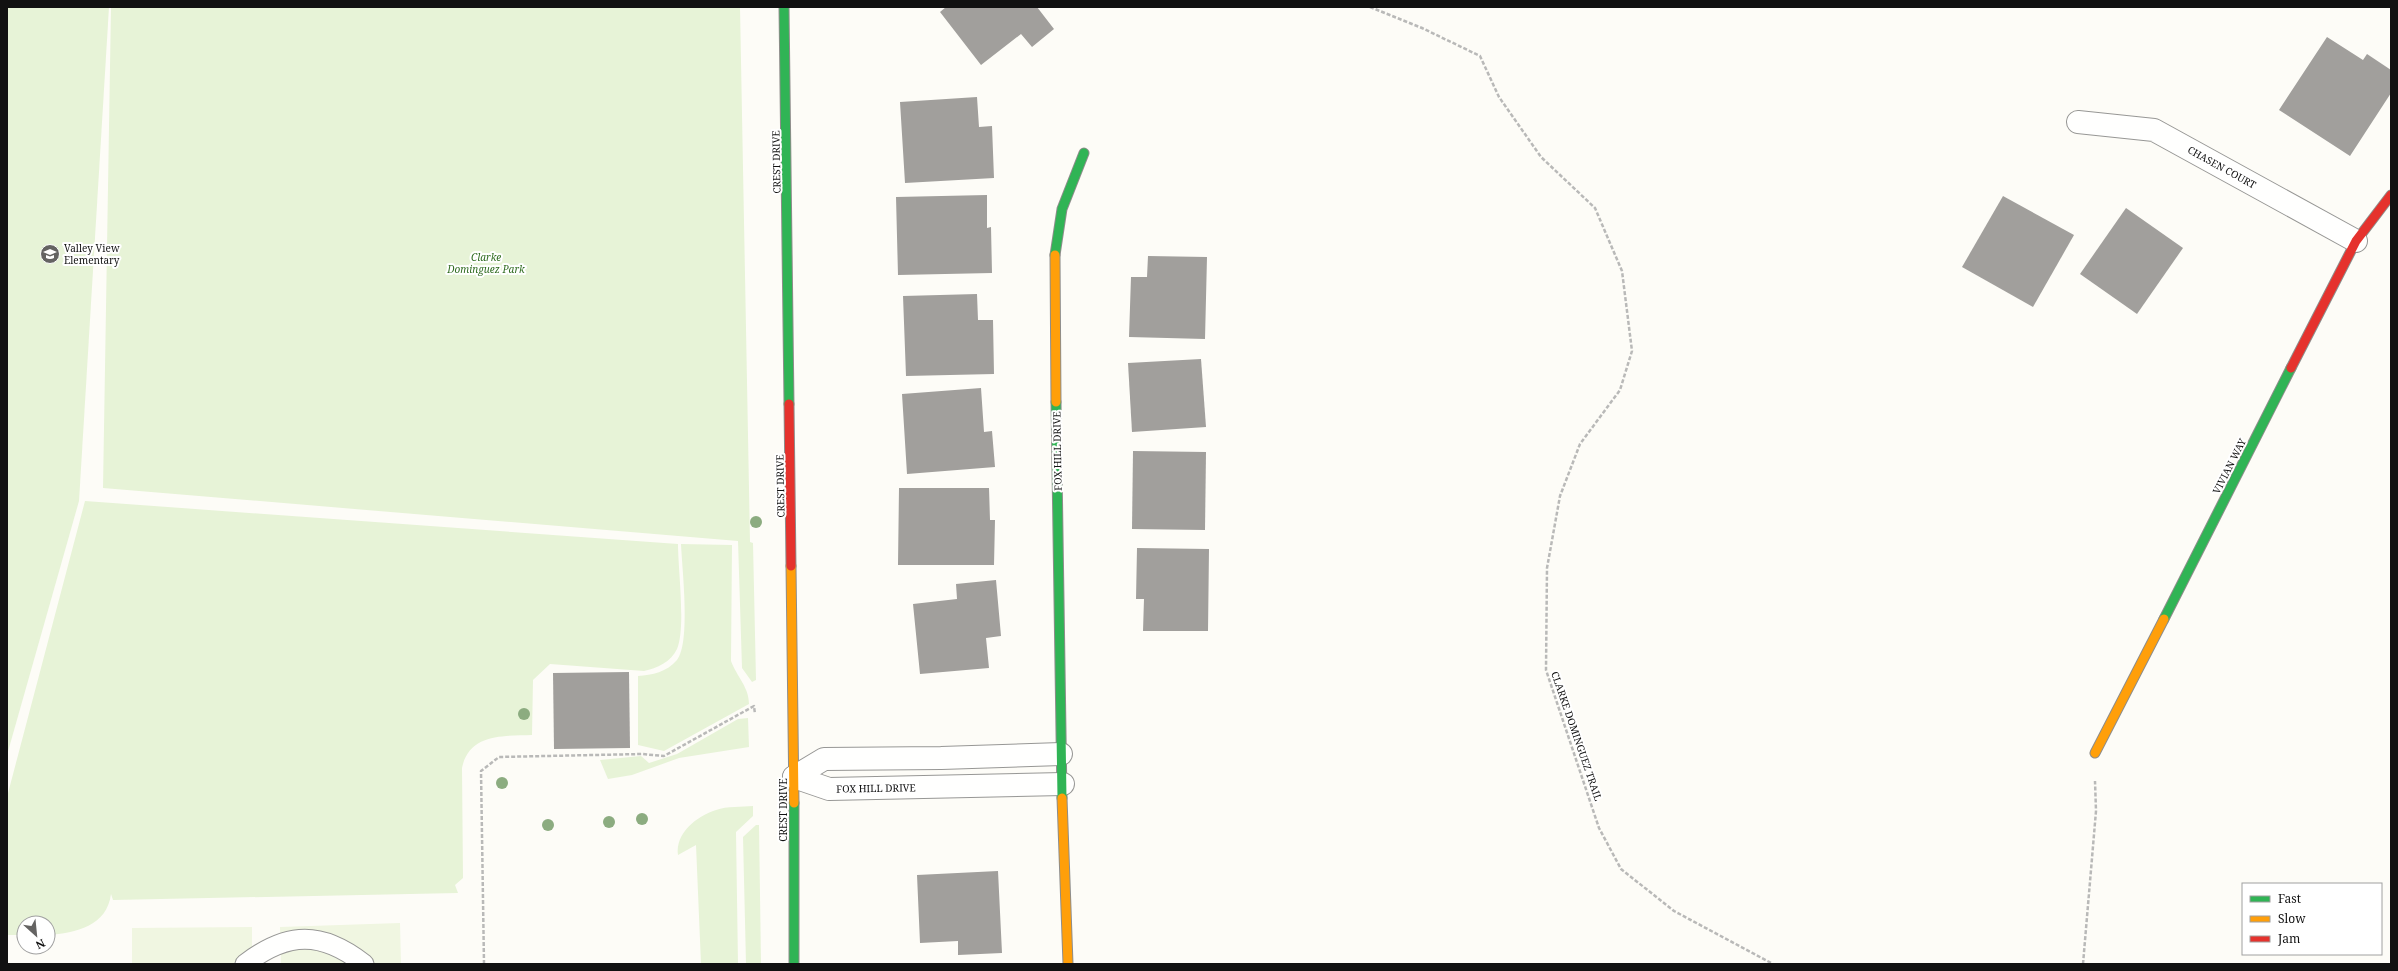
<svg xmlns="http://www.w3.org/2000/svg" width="2398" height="971" viewBox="0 0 2398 971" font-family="'Noto Serif',serif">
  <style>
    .green { fill: #e7f3d7 }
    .pitch { fill: #f0f6e1 }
    .building { fill: #a19f9c }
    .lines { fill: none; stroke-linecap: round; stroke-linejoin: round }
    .lane-casing { stroke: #979795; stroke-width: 21 }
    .street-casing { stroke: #979795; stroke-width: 24 }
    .fast-casing { stroke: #8e8d8b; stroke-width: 11 }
    .slow-casing { stroke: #8e8d8b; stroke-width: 11 }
    .jam-casing { stroke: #8e8d8b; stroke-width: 11 }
    .path { stroke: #b9b9b8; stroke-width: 2.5; stroke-dasharray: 4 2; stroke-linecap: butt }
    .lane { stroke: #fffffe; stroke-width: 19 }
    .street { stroke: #fffffe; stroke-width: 22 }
    .fast { stroke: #30b455; stroke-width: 9 }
    .slow { stroke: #ff9f0a; stroke-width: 9 }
    .jam { stroke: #e5322d; stroke-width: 9 }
    .tree { fill: #8cac80 }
    .labels { text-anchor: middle; stroke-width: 4; stroke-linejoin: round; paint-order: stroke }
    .street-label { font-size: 10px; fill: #111; stroke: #fff }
    .poi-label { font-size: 10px; fill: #111; stroke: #fff; text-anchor: start }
    .park-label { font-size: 10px; font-style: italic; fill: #2f6b1f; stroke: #fff }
  </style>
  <rect width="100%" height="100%" fill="#fdfcf7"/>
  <g class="green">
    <polygon points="7,7 109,7 79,501 7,755"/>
    <polygon points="111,7 740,7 750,542 753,543 756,680 752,682 742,668 738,541 103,488"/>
    <path d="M 85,501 L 678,544 C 678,569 686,628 677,649 C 671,662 657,668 644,671 L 550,664 L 533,680 L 532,735 C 504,736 469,733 462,768 L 463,878 L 455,885 L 458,893 L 113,900 L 111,894 C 107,926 76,933 48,935 L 48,923 L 24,923 L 24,935 L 7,935 L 7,797 Z"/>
    <path d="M 681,544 L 732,545 L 731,661 C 737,677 749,687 749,704 L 664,751 L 638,745 L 638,676 C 652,675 667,672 677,660 C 691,643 682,568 681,544 Z"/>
    <polygon points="748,718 749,747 679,758 632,775 608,779 600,760 641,756 649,763 677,754 738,719"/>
    <path d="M 753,806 L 753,816 L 736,832 L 738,964 L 701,964 L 696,845 L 678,855 C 675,833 697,816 716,810 C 727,806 742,807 753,806 Z"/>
    <polygon points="756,825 759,825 761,964 746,964 743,837"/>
  </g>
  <g class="pitch">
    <polygon points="400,923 401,964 281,964 280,927"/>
    <polygon points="252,927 252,964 132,964 132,928"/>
  </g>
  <g class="building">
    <polygon points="946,7 1037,7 1054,29 1032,47 1021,34 981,65 940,12"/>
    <polygon points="2327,37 2363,60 2367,54 2391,70 2391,93 2350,156 2279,110"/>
    <polygon points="977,97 979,127 992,126 994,178 905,183 900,102"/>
    <polygon points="987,195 987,228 991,227 992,273 898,275 896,197"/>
    <polygon points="2003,196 2074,235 2033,307 1962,267"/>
    <polygon points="2126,208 2183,248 2137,314 2080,274"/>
    <polygon points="1148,256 1207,257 1205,339 1129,337 1131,277 1147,277"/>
    <polygon points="977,294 978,320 993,320 994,374 906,376 903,296"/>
    <polygon points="1201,359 1206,427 1132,432 1128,363"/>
    <polygon points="981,388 984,432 992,431 995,467 907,474 902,394"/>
    <polygon points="1133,451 1206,452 1205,530 1132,529"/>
    <polygon points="899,488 989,488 990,520 995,520 994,565 898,565"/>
    <polygon points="1137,548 1209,549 1208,631 1143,631 1144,599 1136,599"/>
    <polygon points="996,580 1001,636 986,638 989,668 920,674 913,604 957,599 956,584"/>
    <polygon points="629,672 630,748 554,749 553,673"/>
    <polygon points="998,871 1002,953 958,955 958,941 920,943 917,875"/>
  </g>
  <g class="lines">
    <defs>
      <path id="lane" d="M 245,964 C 288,931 322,931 364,964"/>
      <g id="street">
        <polyline points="2078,122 2154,130 2356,241"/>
        <polyline points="794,777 824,759 941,758 1061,754"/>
        <polyline points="794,777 829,789 1063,784"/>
      </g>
      <g id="fast">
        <polyline points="784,7 789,404"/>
        <polyline points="1055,255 1062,209 1084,153"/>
        <polyline points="1056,402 1062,798"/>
        <polyline points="2164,619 2291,368"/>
        <polyline points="794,803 794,964"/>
      </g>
      <g id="slow">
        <polyline points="1055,255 1056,402"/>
        <polyline points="791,566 794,803"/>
        <polyline points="2095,753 2164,619"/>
        <polyline points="1062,798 1068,964"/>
      </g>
      <g id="jam">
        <polyline points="2291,368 2356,241 2391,195"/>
        <polyline points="789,404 791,566"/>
      </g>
    </defs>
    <use href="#lane" class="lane-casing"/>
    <use href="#street" class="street-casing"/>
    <use href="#fast" class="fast-casing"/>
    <use href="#slow" class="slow-casing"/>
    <use href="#jam" class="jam-casing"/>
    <g class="path">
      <polyline points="1370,7 1422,28 1480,56 1499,97 1541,157 1595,208 1622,271 1632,351 1620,390 1580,444 1560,496 1547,568 1546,670 1599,828 1621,869 1674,911 1773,964"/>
      <polyline points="484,964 481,771 499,757 642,754 664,756 754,706 755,714"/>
      <polyline points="2083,964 2096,811 2095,781"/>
    </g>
    <use href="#lane" class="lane"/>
    <use href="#street" class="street"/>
    <use href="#fast" class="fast"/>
    <use href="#slow" class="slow"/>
    <use href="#jam" class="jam"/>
  </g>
  <g class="tree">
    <circle cx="756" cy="522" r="6"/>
    <circle cx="524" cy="714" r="6"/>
    <circle cx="502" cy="783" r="6"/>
    <circle cx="642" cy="819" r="6"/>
    <circle cx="609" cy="822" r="6"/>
    <circle cx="548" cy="825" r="6"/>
  </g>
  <defs>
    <symbol id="school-disc" viewBox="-11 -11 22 22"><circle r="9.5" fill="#646362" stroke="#fff"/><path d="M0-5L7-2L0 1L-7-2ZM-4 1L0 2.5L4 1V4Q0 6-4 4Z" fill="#fff"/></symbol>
  </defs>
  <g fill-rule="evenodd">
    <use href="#school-disc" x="39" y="243" width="22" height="22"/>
  </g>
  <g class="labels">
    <g class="street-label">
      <text transform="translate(776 162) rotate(-91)" y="4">CREST DRIVE</text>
      <text transform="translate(2222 167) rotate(29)" y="4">CHASEN COURT</text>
      <text transform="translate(1057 451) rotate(-91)" y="4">FOX HILL DRIVE</text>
      <text transform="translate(2229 466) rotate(-63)" y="4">VIVIAN WAY</text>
      <text transform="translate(780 486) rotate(-91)" y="4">CREST DRIVE</text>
      <text transform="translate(1577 736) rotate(71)" y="4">CLARKE DOMINGUEZ TRAIL</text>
      <text transform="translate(876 788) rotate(-1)" y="4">FOX HILL DRIVE</text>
      <text transform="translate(783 810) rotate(-90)" y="4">CREST DRIVE</text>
    </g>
    <g class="poi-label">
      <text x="64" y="252">Valley View<tspan x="64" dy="12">Elementary</tspan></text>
    </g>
    <g class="park-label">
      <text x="486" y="261">Clarke<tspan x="486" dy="12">Dominguez Park</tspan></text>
    </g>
  </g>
  <rect width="2398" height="971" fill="none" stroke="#111111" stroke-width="16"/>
  <rect x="2242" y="883" width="140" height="72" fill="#ffffff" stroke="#a0a0a0"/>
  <rect x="2250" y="896" width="20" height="6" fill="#30b455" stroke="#a0a0a0"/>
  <text x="2278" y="903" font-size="12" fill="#111111">Fast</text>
  <rect x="2250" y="916" width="20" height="6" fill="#ff9f0a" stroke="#a0a0a0"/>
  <text x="2278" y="923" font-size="12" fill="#111111">Slow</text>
  <rect x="2250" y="936" width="20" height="6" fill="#e5322d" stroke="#a0a0a0"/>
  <text x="2278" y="943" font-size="12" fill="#111111">Jam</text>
  <g transform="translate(36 935) rotate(153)"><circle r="19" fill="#ffffff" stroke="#a0a0a0"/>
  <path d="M0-3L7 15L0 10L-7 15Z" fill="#646362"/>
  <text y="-6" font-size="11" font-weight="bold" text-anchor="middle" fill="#111111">N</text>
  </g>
</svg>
